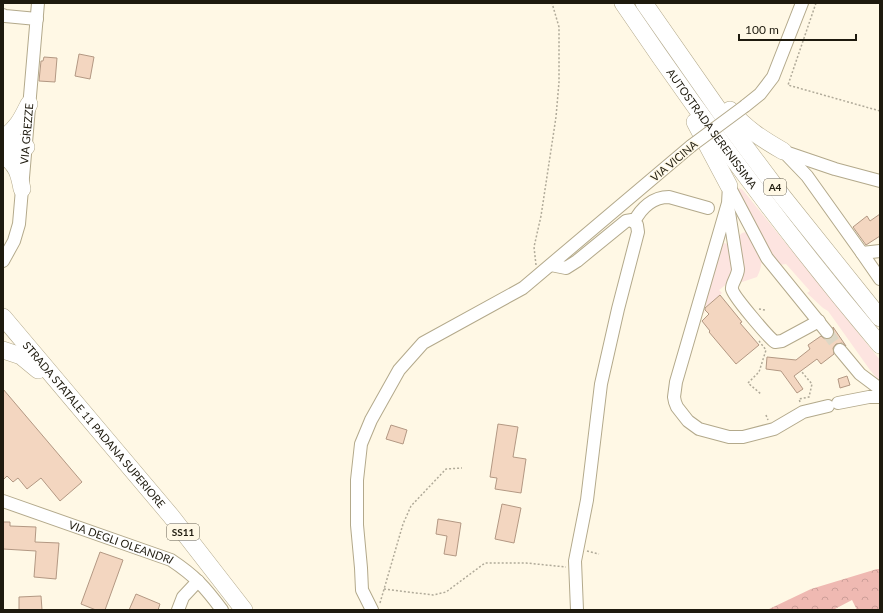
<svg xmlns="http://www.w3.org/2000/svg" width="883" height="613" viewBox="0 0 883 613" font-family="Lato,sans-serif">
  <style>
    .grass { fill: #fde4e0 }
    .forest { fill: url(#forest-crowns) }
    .building { fill: #f3d6c0; stroke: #b39883 }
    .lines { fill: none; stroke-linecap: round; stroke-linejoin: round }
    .minor-tunnel { stroke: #ddd7c5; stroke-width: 12; stroke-dasharray: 12 6; stroke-linecap: butt }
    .minor-casing { stroke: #b3a98b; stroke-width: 14 }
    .highway-casing { stroke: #b3a98b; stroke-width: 18 }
    .path { stroke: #b0aa99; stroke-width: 1.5; stroke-dasharray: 2 2; stroke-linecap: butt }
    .minor { stroke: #fff; stroke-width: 12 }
    .highway { stroke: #fff; stroke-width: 17 }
    .minor-bridge-casing { stroke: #b3a98b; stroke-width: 14; stroke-linecap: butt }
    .minor-bridge { stroke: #fff; stroke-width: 12 }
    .labels { text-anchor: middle; stroke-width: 3; stroke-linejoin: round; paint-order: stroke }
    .shield { fill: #fff8e5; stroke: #625d4e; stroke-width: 1 }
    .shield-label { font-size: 10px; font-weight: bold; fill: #1e1a0e }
    .street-label { font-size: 11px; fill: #1e1a0e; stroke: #fff8e5 }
  </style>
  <defs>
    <pattern id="forest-crowns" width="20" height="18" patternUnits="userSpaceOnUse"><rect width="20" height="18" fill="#efb9b2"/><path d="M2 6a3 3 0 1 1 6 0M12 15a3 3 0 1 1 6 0" fill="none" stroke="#cc9e98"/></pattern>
  </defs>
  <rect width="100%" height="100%" fill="#fff8e5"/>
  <g class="grass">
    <path d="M 739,188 L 742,189 L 880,360 L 880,382 L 870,370 L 828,311 L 823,308 L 807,293 L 810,291 L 786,264 L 780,265 C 761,243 750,217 738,191 Z"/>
    <path d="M 746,232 L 749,234 C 758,251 767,258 757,277 L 736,284 L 739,236 L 742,233 Z"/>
    <polygon points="723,243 729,244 735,270 728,283 719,290 722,293 703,309 705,312 700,317 720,245"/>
  </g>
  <polygon class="forest" points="877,569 880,569 880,610 857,610 852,600 833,610 767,610 811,589"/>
  <g class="building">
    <polygon points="79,54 94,57 90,79 75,76"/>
    <polygon points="44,57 57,58 55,82 39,81 41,61 43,61"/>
    <polygon points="880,214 880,236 866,245 853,227 867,216 870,221"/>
    <polygon points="720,295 742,322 740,323 759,345 736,364 709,332 710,331 702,321 709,314 705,310 705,308"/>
    <polygon points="833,327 846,346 842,343 836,344 833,348 834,354 821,364 817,359 794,376 803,389 797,393 781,371 766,369 767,357 796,360 810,349 808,345 821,336 825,339 829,339 832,338 834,334"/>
    <polygon points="847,376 850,385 840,388 838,379"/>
    <polygon points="3,389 82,482 60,501 41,478 27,489 18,478 13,482 7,476 3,480"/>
    <polygon points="498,424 518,427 513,457 526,459 521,493 495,489 497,478 490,477"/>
    <polygon points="391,425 407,430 403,444 386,439"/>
    <polygon points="502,504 521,508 514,543 495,539"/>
    <polygon points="438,519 461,523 456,556 444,554 447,536 436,534"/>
    <polygon points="3,522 10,522 10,526 36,527 35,542 59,543 56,579 34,577 36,551 3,549"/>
    <polygon points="100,552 123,560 105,610 96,610 81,604"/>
    <polygon points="136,594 160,604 158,610 129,610"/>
    <polygon points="41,596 42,610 19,610 19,597"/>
  </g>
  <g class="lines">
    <polyline class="minor-tunnel" points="827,332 840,350"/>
    <defs>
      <g id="minor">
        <polyline points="3,15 5,16 37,19"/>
        <polyline points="745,106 760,94 773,77 802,3"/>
        <polyline points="783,151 807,176 862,253 880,251"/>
        <polyline points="785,152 835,169 880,181"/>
        <polyline points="729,186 728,203 676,382 674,397 675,402 677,407 688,421 699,429 729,437 743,437 774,429 803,412 828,406"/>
        <polyline points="729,186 767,258 827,332"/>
        <path d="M 728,206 L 738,269 C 738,276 731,284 732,289 C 733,296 769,338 775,342 L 782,341 L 819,321"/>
        <path d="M 634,222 C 641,208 653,197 669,197 L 708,208"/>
        <polyline points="862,253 880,279"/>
        <path id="s1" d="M 3,261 L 14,241 L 19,224 L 38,3"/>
        <polyline points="551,265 566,268 577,261 626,221 632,220 637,225 638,232 618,309 601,384 587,500 575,561 577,610"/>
        <polyline points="840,350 860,374 880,389"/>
        <polyline points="838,403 869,397 880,397"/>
        <path id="s2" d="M 3,501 L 171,560 C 195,576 205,587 222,610"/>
        <polyline points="178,610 183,597 198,581"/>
        <polyline points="372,610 362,590 361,568 357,525 357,480 361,444 371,420 399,370 423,343 523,288 691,146"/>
      </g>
      <g id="highway">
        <path id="s3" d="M 623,3 C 703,121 788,236 880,345"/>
        <polyline points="644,3 732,129 783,197 880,318"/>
        <path d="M 730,110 C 745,128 762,139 783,151"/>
        <polyline points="695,122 729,186"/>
        <path d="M 3,139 C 18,127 21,120 29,104"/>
        <polyline points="3,140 13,141 26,147 15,153 3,152"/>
        <path d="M 3,155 C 17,165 19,173 22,189"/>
        <path id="s4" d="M 3,317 L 171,516 L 244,610"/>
        <polyline points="3,350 21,356 38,370"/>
      </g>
    </defs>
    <use href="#minor" class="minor-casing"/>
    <use href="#highway" class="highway-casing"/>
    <g class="path">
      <polyline points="816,3 788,85 880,111"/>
      <polyline points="536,265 534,247 541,216 556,117 559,82 559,27 552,3"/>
      <polyline points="759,309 765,310"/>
      <polyline points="759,341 766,350 759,372 748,383 761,394"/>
      <polyline points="800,402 799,399 809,397 812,384 801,371"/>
      <polyline points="766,415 768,420"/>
      <polyline points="587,551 599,554"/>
      <polyline points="384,589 433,595 446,592 485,563 526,563 566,567"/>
      <polyline points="380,603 403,524 411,506 446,469 462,468"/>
    </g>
    <use href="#minor" class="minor"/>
    <use href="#highway" class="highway"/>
    <defs>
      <polyline id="minor-bridge" points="691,146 745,106"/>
    </defs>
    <use href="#minor-bridge" class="minor-bridge-casing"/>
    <use href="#minor-bridge" class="minor-bridge"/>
  </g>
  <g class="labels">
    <g class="shield">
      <rect x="764" y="179" width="22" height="16" rx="3"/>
      <rect x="167" y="524" width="32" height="16" rx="3"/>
    </g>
    <g class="shield-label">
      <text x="775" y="191">A4</text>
      <text x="183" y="536">SS11</text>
    </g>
    <g class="street-label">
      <text dy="4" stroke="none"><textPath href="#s3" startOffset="154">AUTOSTRADA SERENISSIMA</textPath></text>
      <text dy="4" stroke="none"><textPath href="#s1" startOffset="131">VIA GREZZE</textPath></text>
      <text transform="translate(674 161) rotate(-40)" y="4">VIA VICINA</text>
      <text dy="4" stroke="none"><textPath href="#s4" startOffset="141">STRADA STATALE 11 PADANA SUPERIORE</textPath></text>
      <text dy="4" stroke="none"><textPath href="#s2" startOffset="125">VIA DEGLI OLEANDRI</textPath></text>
    </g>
  </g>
  <rect width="883" height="613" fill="none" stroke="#1e1a0e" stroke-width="8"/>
  <path d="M739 34v6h117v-6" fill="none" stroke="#1e1a0e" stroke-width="2"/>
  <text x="745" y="34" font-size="12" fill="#1e1a0e" stroke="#fff8e5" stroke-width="3" paint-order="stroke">100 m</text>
</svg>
